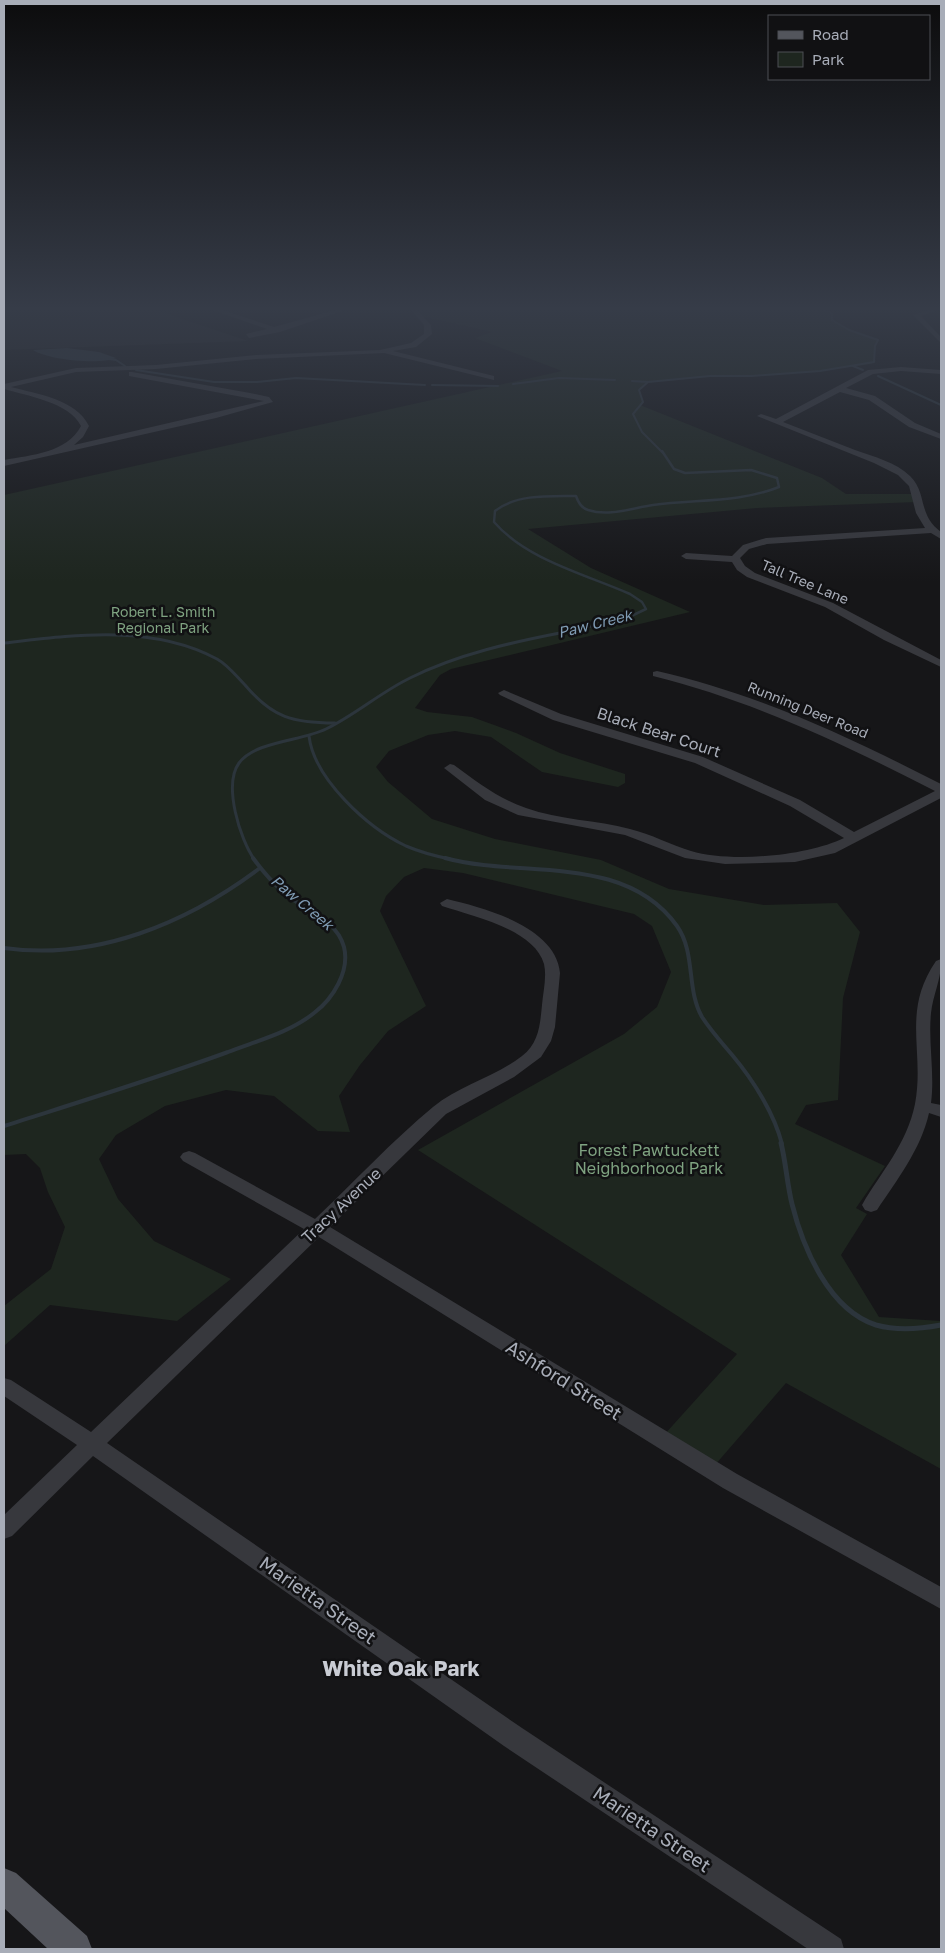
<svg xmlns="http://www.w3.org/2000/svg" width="945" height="1953" viewBox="0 0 945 1953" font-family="'Golos Text',sans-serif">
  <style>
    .built { fill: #222225 }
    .green { fill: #1e261f }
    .water { fill: #2c353c }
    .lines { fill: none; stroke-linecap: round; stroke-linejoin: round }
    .stream-far4 { stroke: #2c353c; stroke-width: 2 }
    .stream-far3 { stroke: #2c353c; stroke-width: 2.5 }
    .stream-far2 { stroke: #2c353c; stroke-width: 3 }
    .stream-far1 { stroke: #2c353c; stroke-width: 4 }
    .stream { stroke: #2c353c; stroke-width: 5 }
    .minor { fill: #37383d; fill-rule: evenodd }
    .major { fill: #53555c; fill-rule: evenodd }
    .labels { text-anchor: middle; stroke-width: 5; stroke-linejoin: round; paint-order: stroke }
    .far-street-label { font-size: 14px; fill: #a8adb8; stroke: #111113 }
    .far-park-label { font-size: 14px; fill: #7fa381; stroke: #111113 }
    .far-water-label { font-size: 15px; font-style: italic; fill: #7f9bb3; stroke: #111113 }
    .street-label { font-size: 16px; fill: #a8adb8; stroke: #111113 }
    .park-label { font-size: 16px; fill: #7fa381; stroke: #111113 }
    .near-street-label { font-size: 19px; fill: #a8adb8; stroke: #111113 }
    .near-neighbourhood-label { font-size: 21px; font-weight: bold; fill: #c9ccd4; stroke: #111113 }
  </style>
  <rect width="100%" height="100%" fill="#161618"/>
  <polygon class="built" points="4,309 153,309 248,341 4,350"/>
  <g class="green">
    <path d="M 4,309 L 69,309 L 66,316 L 96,309 C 78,324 27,319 4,320 Z"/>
    <polygon points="413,309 820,309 832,313 832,320 849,330 878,340 875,346 874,362 871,364 820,371 752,376 710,376 648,382 639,390 643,402 640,405 822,478 846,494 916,494 917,502 757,508 528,529 591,568 690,612 451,669 440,675 415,708 427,712 472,717 516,733 560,753 625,774 625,783 618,787 542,772 491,737 455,731 428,735 389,751 376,767 388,782 432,819 495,839 601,860 669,889 764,905 837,903 860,932 843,998 838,1100 806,1105 795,1124 885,1166 856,1208 867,1214 841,1255 879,1317 941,1321 941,1469 786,1383 715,1465 664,1435 737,1354 418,1150 624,1034 657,1007 671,972 652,926 634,914 463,873 424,868 404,877 386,896 380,911 426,1006 388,1031 360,1065 339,1096 350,1132 318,1131 274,1096 226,1090 165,1106 116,1135 99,1159 118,1199 154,1241 231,1279 177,1321 50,1305 4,1346 4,1306 51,1269 65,1227 48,1192 40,1168 26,1154 4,1155 4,495 562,371 475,338 492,332 421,316"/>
  </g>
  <path class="water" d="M 67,348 L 99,352 L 116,358 C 100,365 48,360 33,350 Z"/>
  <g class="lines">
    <g class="stream-far4">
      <polyline points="109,359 116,360 125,366"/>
      <polyline points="853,366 863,370"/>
      <polyline points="136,370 214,382 257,382 296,378 425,385"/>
      <polyline points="878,376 941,405"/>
      <polyline points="632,381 648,382 710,376 752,376 820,371 874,362 875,346 878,340 849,330 832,320 832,313 820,309"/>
      <polyline points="648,382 639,390 643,402 633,414 642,432 663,453"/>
      <polyline points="513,384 559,378 615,380"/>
      <polyline points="432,385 498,386"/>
    </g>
    <path class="stream-far3" d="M 559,633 L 623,620 L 646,609 L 642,602 L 630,594 C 585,574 527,560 494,522 L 495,511 C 516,494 550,496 576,496 C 578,502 581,508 588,510 C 609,517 632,508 653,505 C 695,499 739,503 779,487 L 777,478 L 751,470 L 685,473 L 674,469 L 662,451"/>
    <g class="stream-far2">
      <path d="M 4,643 C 74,635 152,624 217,659 C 228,665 236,676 245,685 C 273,718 293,723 335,723"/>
      <path d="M 309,736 C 314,779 368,828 406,846 C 420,852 435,856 450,859"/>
      <path d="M 254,859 C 240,839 223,785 239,763 C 255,741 302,741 326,729 C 355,715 381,692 410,678 C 458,654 513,642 565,632"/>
    </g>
    <g class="stream-far1">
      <path d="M 445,858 C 521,879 624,852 677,926 C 696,953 686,989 702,1017 C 711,1031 722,1043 733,1056 C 753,1080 774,1113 782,1144"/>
      <path d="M 4,948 C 97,961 187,923 260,868"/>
      <path d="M 4,1126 C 79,1102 154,1079 228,1052 C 256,1041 289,1033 314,1013 C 333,999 350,971 344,947 C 337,920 306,910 286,895 C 274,884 263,872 253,858"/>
    </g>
    <path class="stream" d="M 781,1143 C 786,1163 787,1184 792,1204 C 803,1248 829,1310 876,1325 C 897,1331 920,1329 941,1325"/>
    <g class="minor">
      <polygon points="210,309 219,309 274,327 339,309 345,310 280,332 249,338 246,334 267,329"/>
      <path d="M 410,309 L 416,309 L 431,325 L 432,334 L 416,347 L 393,351 L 494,376 L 494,380 L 384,353 L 256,359 L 156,369 L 76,372 L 11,387 C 37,394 76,399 89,426 L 83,437 L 74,445 L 264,401 L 129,376 L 129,372 L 132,372 L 250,393 L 269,397 L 273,402 L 216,418 L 4,466 L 4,460 C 31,455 67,453 81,426 C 69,402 27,396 4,389 L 4,384 L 76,368 L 156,365 L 256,355 L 380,350 L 411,343 L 424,334 L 424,325 Z"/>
      <polygon points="931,309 937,310 921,316 941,337 941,343 913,315"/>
      <path d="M 901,367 L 941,370 L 941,374 L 901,371 L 873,374 L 846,388 L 875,396 L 915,423 L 941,434 L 941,439 L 909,427 L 869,400 L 840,392 L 783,422 C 807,431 831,441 855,450 C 874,457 896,462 910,476 C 928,494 917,514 941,532 L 941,539 L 931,533 L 767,544 L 749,549 L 740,558 L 745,566 L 755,573 L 833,603 L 941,660 L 941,667 L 884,640 L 825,607 L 747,577 L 737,570 L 732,562 L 686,559 L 681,556 L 686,553 L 732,556 L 743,545 L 766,538 L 925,528 L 916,513 L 909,486 L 898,475 L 874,463 L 757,416 L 761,414 L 776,419 L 868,370 Z"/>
      <path d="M 657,671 C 758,694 849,737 941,784 L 941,798 L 835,853 L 795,862 L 725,864 L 685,858 L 625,835 L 518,815 L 485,800 L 444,768 L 450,764 L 454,765 C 477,782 499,799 526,808 C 559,820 597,820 630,829 C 651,834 671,845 691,851 C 731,863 807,856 844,838 L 790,806 L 695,763 L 553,720 L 500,695 L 498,693 L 504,690 L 561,714 L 703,757 L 800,800 L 854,832 L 935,791 C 841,743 756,702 653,676 L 653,672 Z"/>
      <path d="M 447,899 C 485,908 556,927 560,973 L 555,1027 L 551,1041 L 541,1057 L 514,1077 L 446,1114 L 330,1227 L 737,1474 L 941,1587 L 941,1609 L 723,1488 L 319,1237 L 107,1443 L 522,1728 L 841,1939 L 844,1949 L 808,1949 L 504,1746 L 93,1456 L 12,1536 L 4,1539 L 4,1515 L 77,1445 L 4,1396 L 4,1378 L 11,1380 L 91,1432 L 304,1229 L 183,1161 L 180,1157 L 183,1153 L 189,1151 L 195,1153 L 315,1219 C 354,1182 392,1141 433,1107 C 460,1085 495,1077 522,1056 C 539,1043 540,1025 542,1005 C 543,992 547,977 544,964 C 534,929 472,916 442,906 L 440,903 Z"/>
      <path d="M 941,959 C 942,978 933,994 931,1013 C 928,1043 935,1073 931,1103 L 941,1105 L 941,1117 L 929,1113 C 921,1149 897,1180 877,1210 L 871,1212 L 865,1210 L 862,1205 C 881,1172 907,1144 915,1104 C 925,1051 901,1012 936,961 Z"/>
    </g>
    <polygon class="major" points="4,1868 16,1873 87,1936 92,1949 48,1949 4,1908"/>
  </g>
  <linearGradient id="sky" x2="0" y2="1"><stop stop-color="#0c0c0d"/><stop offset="0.53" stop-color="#363c48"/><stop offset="1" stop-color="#363c48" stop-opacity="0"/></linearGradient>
  <rect width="945" height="582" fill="url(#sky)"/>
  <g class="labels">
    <g class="far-street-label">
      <text transform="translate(805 582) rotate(23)" y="5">Tall Tree Lane</text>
      <text transform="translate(808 710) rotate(22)" y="5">Running Deer Road</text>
    </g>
    <g class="far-park-label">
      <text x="163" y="617">Robert L. Smith<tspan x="163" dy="16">Regional Park</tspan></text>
    </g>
    <g class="far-water-label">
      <text transform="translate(595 624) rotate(-14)" y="5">Paw Creek</text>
      <text transform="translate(302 903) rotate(40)" y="5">Paw Creek</text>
    </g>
    <g class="street-label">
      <text transform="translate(659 732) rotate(18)" y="6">Black Bear Court</text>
      <text transform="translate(341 1205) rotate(-43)" y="6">Tracy Avenue</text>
    </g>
    <g class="park-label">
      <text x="649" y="1156">Forest Pawtuckett<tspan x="649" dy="18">Neighborhood Park</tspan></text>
    </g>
    <g class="near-street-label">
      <text transform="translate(564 1380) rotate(32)" y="7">Ashford Street</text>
      <text transform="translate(318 1600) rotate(35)" y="7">Marietta Street</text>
      <text transform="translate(652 1829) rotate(34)" y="7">Marietta Street</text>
    </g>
    <g class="near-neighbourhood-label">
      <text x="401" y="1676">White Oak Park</text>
    </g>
  </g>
  <rect width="945" height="1953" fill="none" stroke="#a8adb8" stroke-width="10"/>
  <rect x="768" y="15" width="162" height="65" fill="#111113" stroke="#4d4f55"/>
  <rect x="778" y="31" width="25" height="8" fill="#53555c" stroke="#4d4f55"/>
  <text x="812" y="40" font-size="15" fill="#a8adb8">Road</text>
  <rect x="778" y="52" width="25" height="15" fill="#1e261f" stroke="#4d4f55"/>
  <text x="812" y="65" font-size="15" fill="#a8adb8">Park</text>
</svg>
